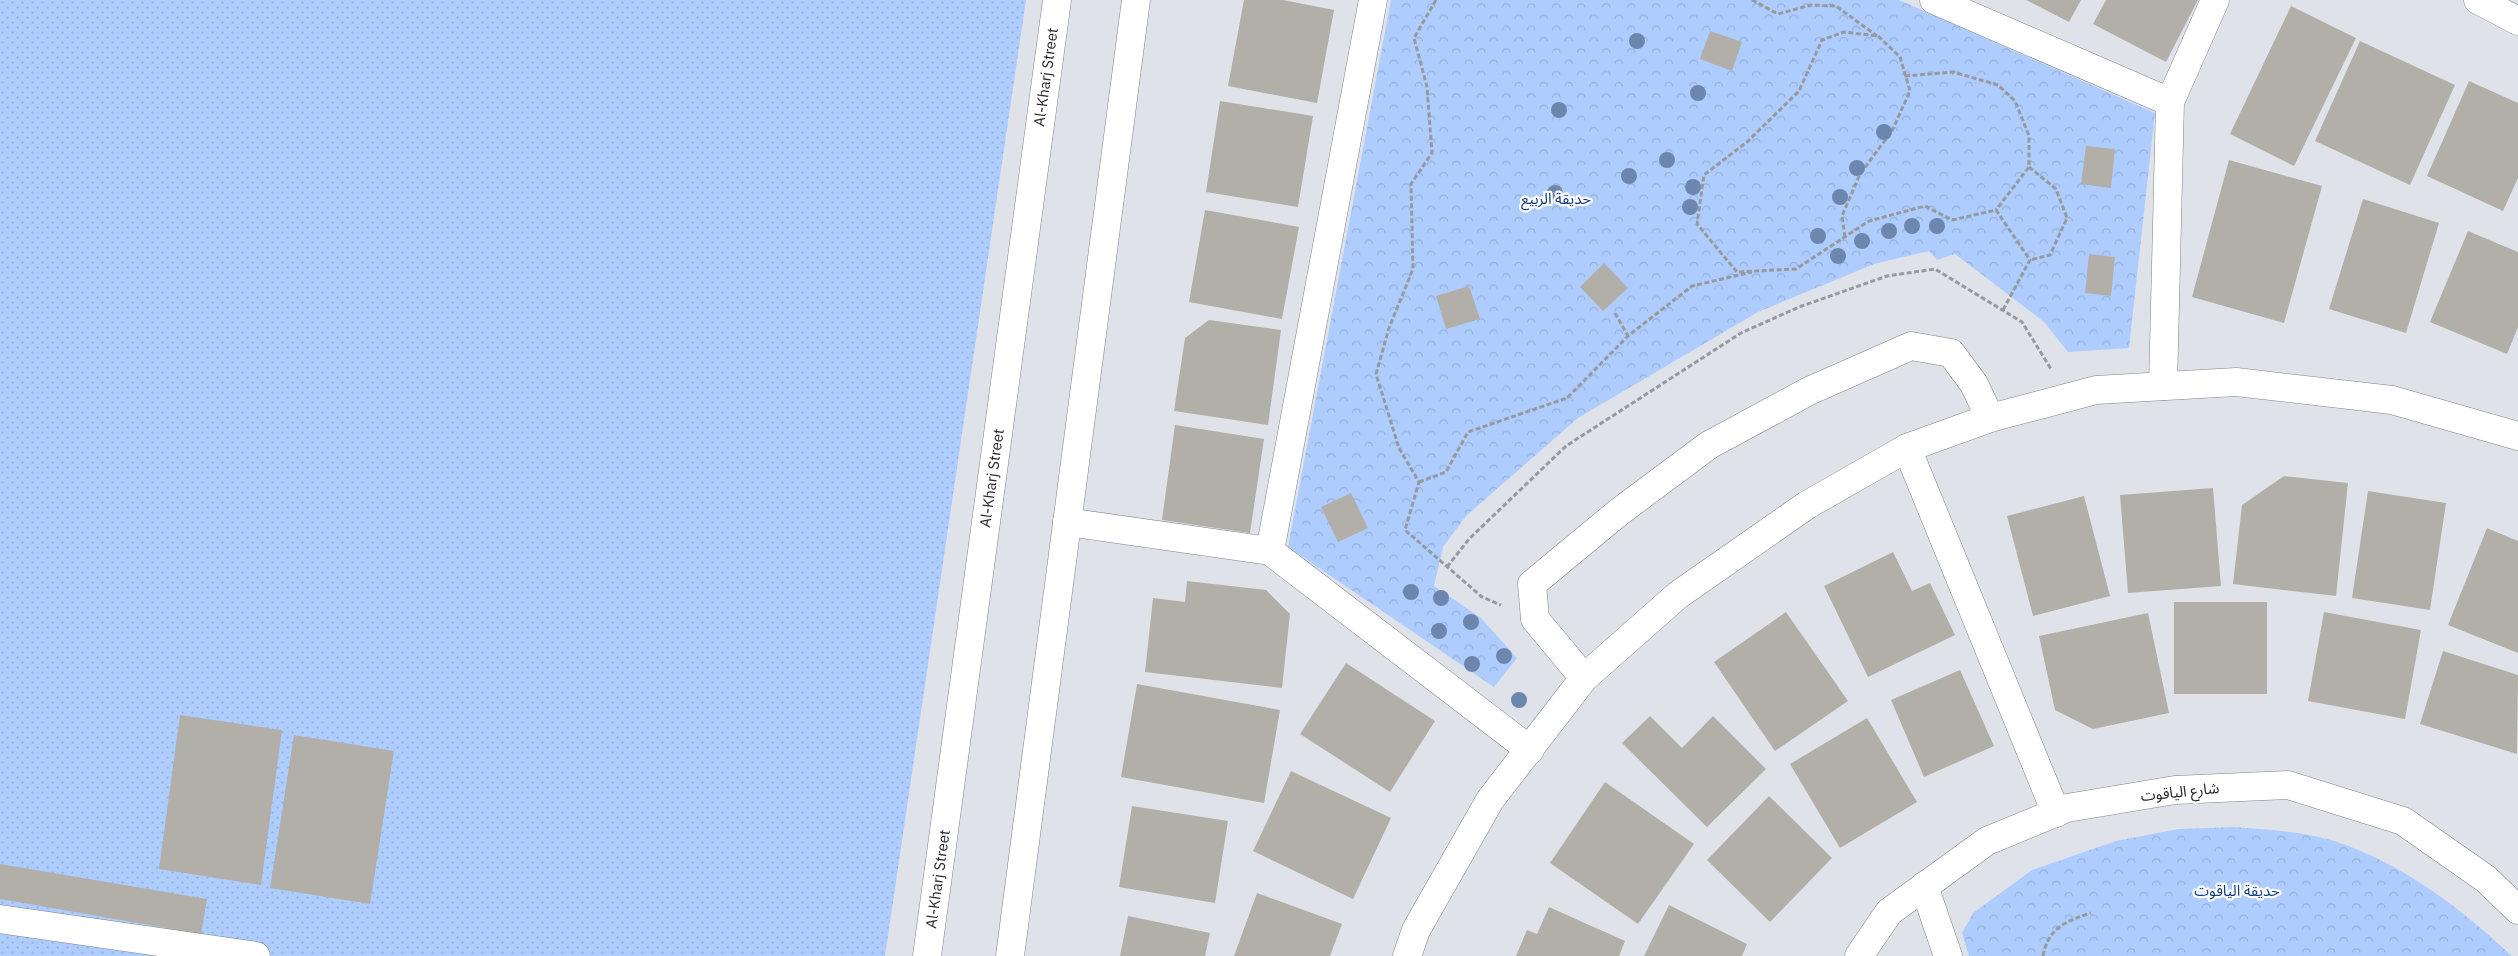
<svg xmlns="http://www.w3.org/2000/svg" width="2518" height="956" viewBox="0 0 2518 956" font-family="'IBM Plex Sans','Noto Sans Arabic',sans-serif">
  <style>
    .grass { fill: url(#grass-dots) }
    .park { fill: url(#park-crowns) }
    .building { fill: #b2afa8 }
    .lines { fill: none; stroke-linecap: round; stroke-linejoin: round }
    .minor-casing { stroke: #7f8388; stroke-width: 29 }
    .path { stroke: #96999e; stroke-width: 3; stroke-dasharray: 5 2.5; stroke-linecap: butt }
    .minor { stroke: #fff; stroke-width: 28 }
    .tree { fill: #6d86ad }
    .labels { text-anchor: middle; stroke-width: 4.5; stroke-linejoin: round; paint-order: stroke }
    .street-label { font-size: 15px; fill: #252729; stroke: #fff }
    .park-label { font-size: 15px; fill: #103a7c; stroke: #fff }
  </style>
  <defs>
    <pattern id="grass-dots" width="8" height="8" patternUnits="userSpaceOnUse" patternTransform="scale(1.25)"><rect width="8" height="8" fill="#aecdfe"/><path d="M2 2h.1M6 6h.1" fill="none" stroke="#96b0da" stroke-width="1.8" stroke-linecap="round"/></pattern>
    <pattern id="park-crowns" width="20" height="18" patternUnits="userSpaceOnUse" patternTransform="scale(1.25)"><rect width="20" height="18" fill="#aecdfe"/><path d="M2 6a3 3 0 1 1 6 0M12 15a3 3 0 1 1 6 0" fill="none" stroke="#96b0da"/></pattern>
  </defs>
  <rect width="100%" height="100%" fill="#dfe3e9"/>
  <polygon class="grass" points="0,0 1026,0 885,956 0,956"/>
  <g class="park">
    <polygon points="1391,0 1899,0 2155,113 2129,348 2068,352 2044,322 1955,254 1937,260 1929,251 1874,264 1758,312 1578,418 1466,516 1443,547 1434,586 1481,618 1517,658 1494,687 1288,547"/>
    <path d="M 2234,827 C 2273,830 2314,832 2351,847 C 2411,870 2466,913 2512,956 L 1969,956 L 1962,933 L 1973,913 L 2032,870 L 2116,841 L 2178,829 Z"/>
  </g>
  <g class="building">
    <polygon points="1244,0 1283,0 1334,10 1317,103 1228,86"/>
    <polygon points="2026,0 2081,0 2069,22"/>
    <polygon points="2106,0 2198,0 2166,62 2093,24"/>
    <polygon points="2291,6 2356,38 2294,166 2230,134"/>
    <polygon points="1710,31 1742,42 1732,71 1700,59"/>
    <polygon points="2360,41 2455,85 2410,185 2315,141"/>
    <polygon points="2469,81 2518,103 2518,178 2503,211 2427,176"/>
    <polygon points="1220,101 1313,116 1298,207 1206,192"/>
    <polygon points="2086,146 2115,149 2111,188 2081,184"/>
    <polygon points="2229,160 2322,186 2284,323 2192,297"/>
    <polygon points="2363,199 2439,223 2406,333 2329,309"/>
    <polygon points="1205,210 1299,227 1282,319 1189,302"/>
    <polygon points="2468,231 2518,252 2518,327 2507,354 2430,322"/>
    <polygon points="2089,254 2115,257 2111,296 2085,293"/>
    <polygon points="1604,263 1628,288 1603,311 1580,287"/>
    <polygon points="1469,286 1480,319 1446,329 1436,296"/>
    <polygon points="1209,320 1281,330 1268,425 1174,411 1185,338"/>
    <polygon points="1175,425 1264,439 1250,533 1162,520"/>
    <polygon points="2284,476 2348,483 2336,596 2233,584 2242,505"/>
    <polygon points="2213,488 2221,586 2128,593 2120,495"/>
    <polygon points="2368,491 2446,503 2430,610 2352,598"/>
    <polygon points="1351,493 1368,528 1338,542 1321,507"/>
    <polygon points="2084,496 2110,596 2033,616 2007,516"/>
    <polygon points="2487,528 2518,541 2518,653 2448,625"/>
    <polygon points="1893,552 1912,591 1930,583 1955,635 1868,677 1824,586"/>
    <polygon points="1187,581 1266,590 1290,614 1282,688 1145,672 1153,598 1185,602"/>
    <rect x="2174" y="602" width="93" height="92"/>
    <polygon points="1786,612 1848,701 1775,751 1714,662"/>
    <polygon points="2324,612 2421,630 2405,719 2308,701"/>
    <polygon points="2148,613 2169,713 2093,729 2055,710 2039,636"/>
    <polygon points="2443,651 2518,675 2517,754 2420,724"/>
    <polygon points="1346,663 1435,721 1390,792 1300,734"/>
    <polygon points="1960,670 1994,746 1924,777 1891,700"/>
    <polygon points="1137,684 1280,710 1264,803 1121,777"/>
    <polygon points="180,715 282,730 261,885 159,869"/>
    <polygon points="1650,716 1682,748 1713,716 1766,769 1707,827 1622,743"/>
    <polygon points="1867,718 1917,802 1840,848 1790,764"/>
    <polygon points="294,735 394,751 370,904 270,888"/>
    <polygon points="1291,771 1391,818 1353,899 1253,851"/>
    <polygon points="1605,782 1694,844 1638,924 1550,863"/>
    <polygon points="1769,796 1832,858 1770,922 1707,860"/>
    <polygon points="1132,806 1228,821 1215,903 1119,887"/>
    <polygon points="0,864 207,899 201,934 0,899"/>
    <polygon points="1257,893 1342,924 1330,956 1234,956"/>
    <polygon points="1669,905 1747,944 1742,956 1644,956"/>
    <polygon points="1549,907 1625,941 1619,956 1516,956 1527,930 1537,934"/>
    <polygon points="1128,916 1210,933 1205,956 1120,956"/>
  </g>
  <g class="lines">
    <defs>
      <g id="minor">
        <polyline points="1934,0 2170,102"/>
        <polyline points="2478,0 2518,21"/>
        <polyline points="2163,386 2170,102 2215,0"/>
        <polyline points="1907,448 2056,813"/>
        <polyline points="1067,522 1270,551 1530,750"/>
        <polyline points="1270,551 1373,0"/>
        <polyline points="1584,678 1535,619 1532,584 1619,512 1709,445 1809,391 1911,346 1951,353 1974,384 1990,418"/>
        <polyline points="1924,886 1948,956"/>
        <polyline points="0,919 256,956"/>
        <polyline points="927,956 1057,0"/>
        <polyline points="1010,956 1136,0"/>
        <polyline points="1407,956 1416,930 1490,800 1584,678 1678,595 1807,505 1907,448 1990,418 2096,390 2236,382 2392,400 2518,436"/>
        <polyline points="1859,956 1889,912 1987,841 2067,808 2175,790 2288,785 2403,821 2486,879 2518,910"/>
      </g>
    </defs>
    <use href="#minor" class="minor-casing"/>
    <g class="path">
      <polyline points="1436,0 1414,38 1427,87 1432,153 1411,184 1413,269 1389,328 1376,374 1399,448 1419,482 1405,530 1482,597 1501,605"/>
      <polyline points="1752,0 1778,14 1811,5 1836,6 1877,36"/>
      <polyline points="1905,76 1953,72 1998,85 2015,101 2029,136 2029,167 1996,210"/>
      <polyline points="2029,167 2056,189 2067,218 2050,255 2030,260"/>
      <polyline points="1845,237 1842,216 1860,174 1892,131 1910,91 1900,57 1878,36 1844,32 1822,40 1799,91 1747,142 1704,175 1697,224 1737,272 1796,269 1869,221 1925,206 1952,220 1996,210 2030,260 2003,310"/>
      <polyline points="1615,313 1628,336"/>
      <polyline points="1419,482 1446,472 1468,432 1567,398 1628,336 1692,286 1752,272"/>
      <polyline points="1447,567 1469,539 1566,446 1741,333 1799,307 1887,276 1935,269 2022,322 2051,369"/>
      <path d="M 2043,956 C 2048,928 2066,921 2091,913"/>
    </g>
    <use href="#minor" class="minor"/>
  </g>
  <g class="tree">
    <circle cx="1637" cy="41" r="8"/>
    <circle cx="1698" cy="93" r="8"/>
    <circle cx="1559" cy="110" r="8"/>
    <circle cx="1884" cy="132" r="8"/>
    <circle cx="1667" cy="160" r="8"/>
    <circle cx="1857" cy="168" r="8"/>
    <circle cx="1629" cy="176" r="8"/>
    <circle cx="1693" cy="187" r="8"/>
    <circle cx="1555" cy="193" r="8"/>
    <circle cx="1840" cy="197" r="8"/>
    <circle cx="1690" cy="207" r="8"/>
    <circle cx="1912" cy="226" r="8"/>
    <circle cx="1937" cy="226" r="8"/>
    <circle cx="1889" cy="231" r="8"/>
    <circle cx="1818" cy="236" r="8"/>
    <circle cx="1862" cy="241" r="8"/>
    <circle cx="1838" cy="256" r="8"/>
    <circle cx="1411" cy="592" r="8"/>
    <circle cx="1441" cy="598" r="8"/>
    <circle cx="1471" cy="622" r="8"/>
    <circle cx="1439" cy="631" r="8"/>
    <circle cx="1504" cy="656" r="8"/>
    <circle cx="1472" cy="664" r="8"/>
    <circle cx="1519" cy="700" r="8"/>
  </g>
  <g class="labels">
    <g class="street-label">
      <text transform="translate(1046 77) rotate(-82)" y="5">Al-Kharj Street</text>
      <text transform="translate(992 478) rotate(-82)" y="5">Al-Kharj Street</text>
      <text transform="translate(2180 792) rotate(-6)" y="5">شارع الياقوت</text>
      <text transform="translate(938 879) rotate(-82)" y="5">Al-Kharj Street</text>
    </g>
    <g class="park-label">
      <text x="1556" y="204">حديقة الربيع</text>
      <text x="2237" y="896">حديقة الياقوت</text>
    </g>
  </g>
</svg>
